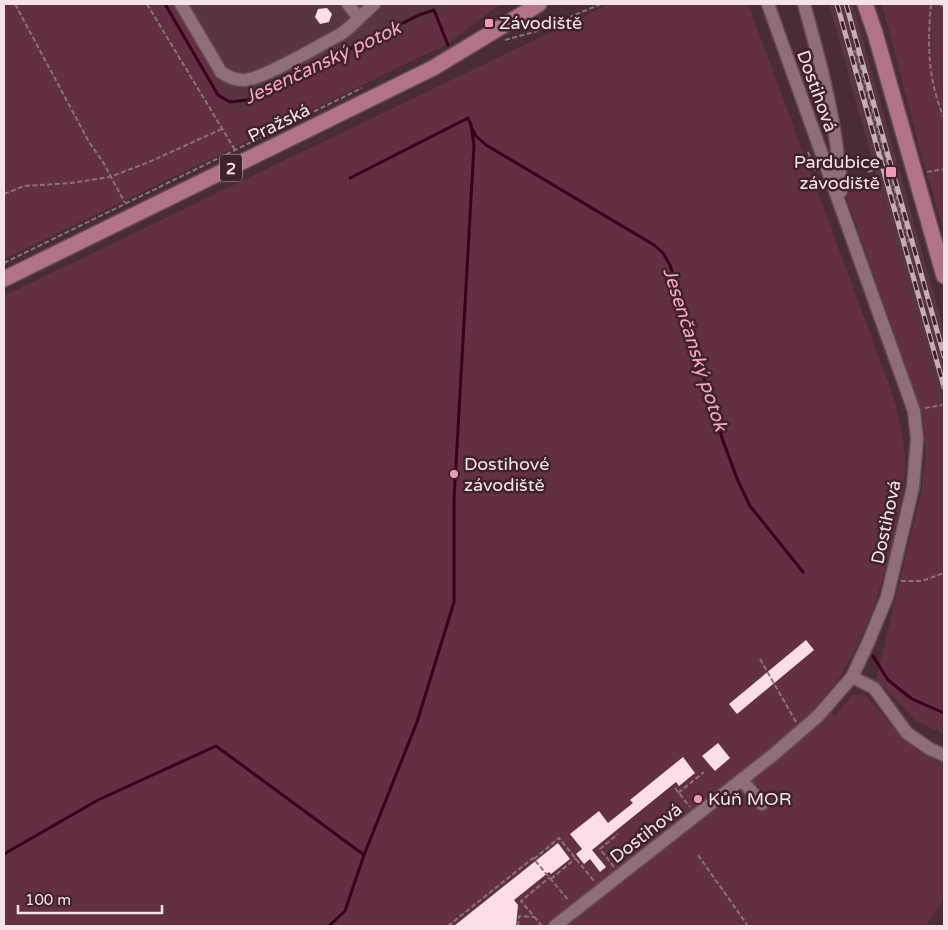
<svg xmlns="http://www.w3.org/2000/svg" width="948" height="930" viewBox="0 0 948 930" font-family="'Varela Round',sans-serif">
  <style>
    .built { fill: #583541 }
    .green { fill: #623042 }
    .lines { fill: none; stroke-linecap: round; stroke-linejoin: round }
    .stream { stroke: #380019; stroke-width: 3 }
    .building { fill: #fddde7 }
    .minor-casing { stroke: #634a53; stroke-width: 15 }
    .major-casing { stroke: #634a53; stroke-width: 18 }
    .path { stroke: #8b7179; stroke-width: 2; stroke-dasharray: 5 2.5; stroke-linecap: butt }
    .minor { stroke: #906e78; stroke-width: 12 }
    .major { stroke: #b27287; stroke-width: 15 }
    .rail-casing { stroke: #c5afb5; stroke-width: 5 }
    .rail { stroke: #3f222c; stroke-width: 3; stroke-dasharray: 9; stroke-linecap: butt }
    .poi-dot { fill: #f09ab7; stroke: #3f222c; stroke-width: 2 }
    .labels { text-anchor: middle; stroke-width: 5; stroke-linejoin: round; paint-order: stroke }
    .shield { fill: #3f222c; stroke: #bfa9b0; stroke-width: 1 }
    .shield-label { font-size: 16px; font-weight: bold; fill: #f6e3e8 }
    .poi-label { font-size: 18px; fill: #f6e3e8; stroke: #3f222c; text-anchor: start }
    .street-label { font-size: 18px; fill: #f6e3e8; stroke: #3f222c }
    .water-label { font-size: 19px; font-style: italic; fill: #f7a7c2; stroke: #3f222c }
  </style>
  <rect width="100%" height="100%" fill="#4a2c36"/>
  <g class="built">
    <polygon points="173,4 460,4 236,114"/>
    <polygon points="829,4 853,4 944,330 944,420"/>
  </g>
  <g class="green">
    <polygon points="4,4 173,4 236,114 459,4 502,4 492,10 449,43 4,259"/>
    <path d="M 609,4 L 748,4 L 891,390 C 898,413 904,436 905,461 C 906,482 900,504 896,525 C 885,576 870,630 841,675 C 835,684 827,693 820,702 L 835,716 L 852,695 L 865,695 L 895,730 L 919,752 L 944,764 L 944,898 L 926,926 L 4,926 L 4,296 Z"/>
    <polygon points="882,4 944,4 944,231 921,153"/>
    <polygon points="879,186 944,420 944,734 916,721 876,679 921,494 926,454 923,415 845,193"/>
  </g>
  <g class="lines">
    <g class="stream">
      <polyline points="165,4 218,95 230,102 247,100 419,15 434,10 448,45"/>
      <polyline points="473,130 476,136 486,145 654,245 663,253 670,265 722,438 738,481 750,506 803,572"/>
      <polyline points="350,178 468,118 471,125"/>
      <polyline points="873,656 888,680 912,699 944,713"/>
      <polyline points="4,854 98,800 216,746 364,855"/>
      <polyline points="329,926 345,911 364,855 417,722 454,602 454,500 474,145 471,125"/>
    </g>
  </g>
  <g class="building">
    <polygon points="327,8 332,14 329,22 320,24 315,17 318,9"/>
    <polygon points="806,640 814,650 737,714 729,704"/>
    <polygon points="718,743 730,758 715,771 702,756"/>
    <polygon points="683,757 695,773 679,786 676,782 592,850 606,867 600,872 590,859 584,864 576,854 582,849 570,834 599,811 608,823 633,803 630,800"/>
    <polygon points="558,843 570,859 551,874 549,872 514,900 518,905 516,926 454,926"/>
  </g>
  <g class="lines">
    <defs>
      <g id="minor">
        <path d="M 181,4 L 221,72 C 228,77 234,80 243,80 C 261,81 321,44 341,34 L 351,26 L 374,4"/>
        <polyline points="348,4 359,18"/>
        <path d="M 804,4 C 818,54 832,105 838,157 C 839,168 842,181 841,191"/>
        <polyline points="852,677 874,688 907,733 930,749 944,755"/>
        <polyline points="742,780 762,804"/>
        <polyline points="555,926 773,755 818,716 852,677 868,643 887,597 913,487 917,439 914,411 768,4"/>
      </g>
      <g id="major">
        <polyline points="865,4 875,33 944,276"/>
        <polyline points="4,279 433,68 539,4"/>
      </g>
    </defs>
    <use href="#minor" class="minor-casing"/>
    <use href="#major" class="major-casing"/>
    <g class="path">
      <polyline points="15,4 89,142 103,162 125,203"/>
      <polyline points="147,4 235,150"/>
      <path d="M 931,4 C 927,45 928,80 944,118"/>
      <polyline points="940,4 944,7"/>
      <polyline points="505,40 534,32 601,4"/>
      <polygon points="856,51 909,241 906,242 853,52"/>
      <polyline points="808,152 816,173"/>
      <polyline points="868,172 885,167"/>
      <polyline points="927,172 944,169"/>
      <polyline points="4,194 24,186 71,183 110,177 149,162 224,128"/>
      <polyline points="4,263 362,88"/>
      <polyline points="925,408 942,405"/>
      <polyline points="901,581 922,581 944,573"/>
      <polyline points="760,659 796,722"/>
      <polyline points="675,788 690,807"/>
      <polyline points="678,793 704,772"/>
      <polyline points="698,855 748,926"/>
      <polyline points="534,859 559,838 594,881"/>
      <polyline points="614,867 600,849 618,834"/>
      <polyline points="551,879 576,858"/>
      <polyline points="448,926 533,858 569,901"/>
      <polyline points="518,926 519,916 534,917"/>
      <polyline points="542,926 521,901 550,877"/>
    </g>
    <use href="#minor" class="minor"/>
    <use href="#major" class="major"/>
    <defs>
      <g id="rail">
        <polyline points="837,4 944,387"/>
        <polyline points="846,4 944,356"/>
      </g>
    </defs>
    <use href="#rail" class="rail-casing"/>
    <use href="#rail" class="rail"/>
  </g>
  <g class="poi-dot">
    <rect x="484" y="18" width="10" height="10" rx="2.5"/>
    <rect x="885" y="166" width="12" height="12" rx="2.5"/>
    <circle cx="454" cy="474" r="5"/>
    <circle cx="698" cy="799" r="5"/>
  </g>
  <g class="labels">
    <rect class="shield" x="220" y="154.5" width="22" height="27" rx="4"/>
    <g class="shield-label">
      <text x="231" y="174">2</text>
    </g>
    <g class="poi-label">
      <text x="499" y="29">Závodiště</text>
      <text x="880" y="168" text-anchor="end">Pardubice<tspan x="880" dy="21">závodiště</tspan></text>
      <text x="464" y="470">Dostihové<tspan x="464" dy="21">závodiště</tspan></text>
      <text x="708" y="805">Kůň MOR</text>
    </g>
    <g class="street-label">
      <text transform="translate(817 91) rotate(70)" y="6">Dostihová</text>
      <text transform="translate(279 123) rotate(-26)" y="6">Pražská</text>
      <text transform="translate(886 522) rotate(-78)" y="6">Dostihová</text>
      <text transform="translate(646 833) rotate(-38)" y="6">Dostihová</text>
    </g>
    <g class="water-label">
      <text transform="translate(322 62) rotate(-25)" y="7">Jesenčanský potok</text>
      <text transform="translate(696 349) rotate(72)" y="7">Jesenčanský potok</text>
    </g>
  </g>
  <rect width="948" height="930" fill="none" stroke="#f6e3e8" stroke-width="10"/>
  <path d="M18 905v8h144v-8" fill="none" stroke="#f6e3e8" stroke-width="2.5"/>
  <text x="25" y="905" font-size="15" fill="#f6e3e8" stroke="#3f222c" stroke-width="4" paint-order="stroke">100 m</text>
</svg>
